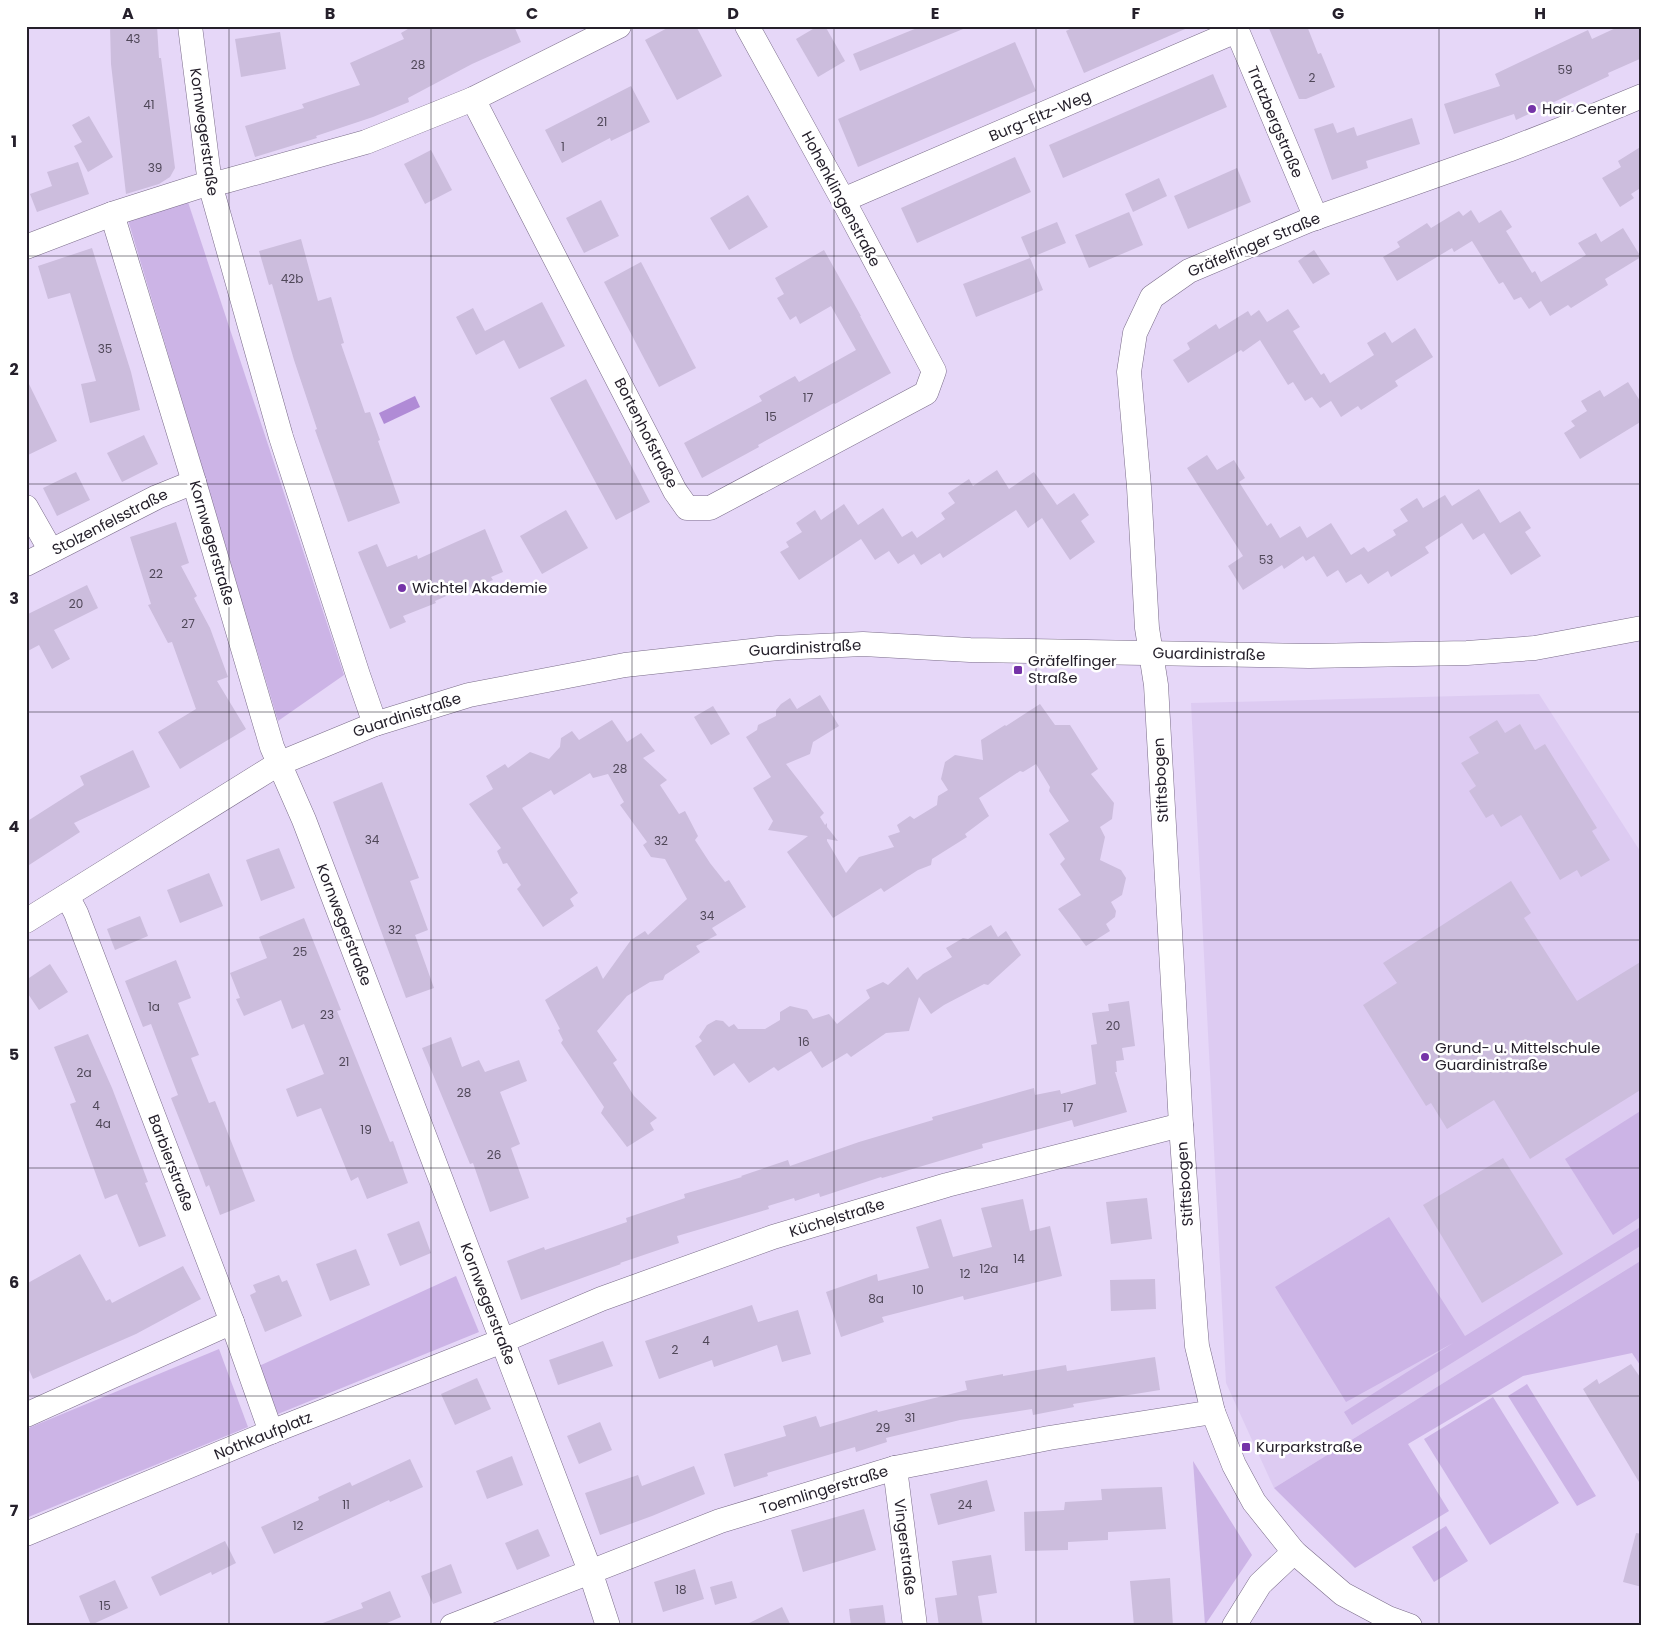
<svg xmlns="http://www.w3.org/2000/svg" width="1668" height="1652" viewBox="0 0 1668 1652" font-family="Poppins,sans-serif">
  <style>
    .built { fill: #ddcbf2 }
    .green { fill: #ccb4e6 }
    .water { fill: #b08bd6 }
    .building { fill: #ccbddd }
    .lines { fill: none; stroke-linecap: round; stroke-linejoin: round }
    .minor-casing { stroke: #7a6c89; stroke-width: 25 }
    .minor { stroke: #fff; stroke-width: 24 }
    .grid { fill: none; stroke: #25202b; stroke-width: 1; stroke-opacity: 0.55 }
    .poi-dot { fill: #7533a8; stroke: #fff; stroke-width: 2 }
    .labels { text-anchor: middle; stroke-width: 5; stroke-linejoin: round; paint-order: stroke }
    .number-label { font-size: 12px; fill: #4f4758 }
    .poi-label { font-size: 15px; fill: #25202b; stroke: #fff; text-anchor: start }
    .street-label { font-size: 15px; fill: #25202b; stroke: #fff }
    .neatline { fill: none; stroke: #25202b; stroke-width: 2 }
    .grid-label { font-size: 16px; text-anchor: middle; font-weight: bold; fill: #25202b }
  </style>
  <rect width="100%" height="100%" fill="#e6d7f8"/>
  <polygon class="built" points="1539,694 1642,854 1642,1260 1274,1488 1226,1383 1191,703"/>
  <g class="green">
    <polygon points="188,202 344,675 278,721 128,220"/>
    <polygon points="1642,1110 1642,1216 1613,1235 1565,1159"/>
    <polygon points="1389,1217 1465,1336 1642,1226 1642,1245 1352,1425 1344,1412 1453,1343 1346,1402 1275,1287"/>
    <polygon points="1642,1260 1642,1368 1632,1353 1523,1376 1408,1444 1449,1511 1355,1568 1274,1488"/>
    <polygon points="456,1276 479,1332 278,1414 259,1366"/>
    <polygon points="219,1349 248,1427 26,1518 26,1429"/>
    <polygon points="1527,1384 1596,1496 1577,1506 1508,1396"/>
    <polygon points="1493,1397 1559,1503 1490,1545 1424,1439"/>
    <polygon points="1193,1461 1252,1555 1205,1625"/>
    <polygon points="1446,1526 1468,1561 1434,1582 1412,1547"/>
  </g>
  <polygon class="water" points="415,396 420,407 384,424 379,413"/>
  <g class="building">
    <polygon points="110,26 157,26 159,58 161,58 175,168 170,177 159,184 126,194 111,64"/>
    <polygon points="413,26 514,26 521,42 472,64 408,98 409,102 373,117 316,136 317,138 255,157 245,126 304,108 302,104 360,85 350,63 404,39 401,33"/>
    <polygon points="671,26 696,26 722,76 677,100 645,40"/>
    <polygon points="818,26 825,26 845,61 818,77 796,39"/>
    <polygon points="922,26 968,27 860,71 853,54"/>
    <polygon points="1076,26 1192,26 1084,73 1066,31"/>
    <polygon points="1268,26 1307,26 1318,54 1321,53 1335,87 1306,99 1299,99"/>
    <polygon points="1620,26 1642,26 1642,58 1608,73 1609,76 1516,120 1514,114 1454,134 1444,104 1500,86 1495,74 1588,30 1592,39"/>
    <polygon points="280,32 286,69 241,77 235,39"/>
    <polygon points="1015,42 1036,91 858,167 838,119"/>
    <polygon points="1213,74 1227,107 1063,178 1049,145"/>
    <polygon points="631,86 650,122 611,141 610,138 562,163 545,130"/>
    <polygon points="89,116 113,157 88,172 74,146 82,142 72,125"/>
    <polygon points="1412,118 1420,144 1366,161 1368,168 1332,180 1314,129 1333,123 1337,133 1354,127 1357,136"/>
    <polygon points="1642,146 1642,187 1631,194 1634,198 1620,207 1602,178 1621,167 1618,161"/>
    <polygon points="431,150 452,190 425,204 404,164"/>
    <polygon points="1015,157 1031,192 917,243 901,208"/>
    <polygon points="78,162 89,194 37,212 30,194 52,186 47,172"/>
    <polygon points="1237,168 1251,202 1188,229 1174,196"/>
    <polygon points="1159,178 1167,196 1133,212 1125,194"/>
    <polygon points="748,195 768,227 729,250 710,218"/>
    <polygon points="601,200 619,236 584,253 566,218"/>
    <polygon points="1471,210 1479,223 1501,210 1512,227 1506,231 1532,273 1535,271 1541,282 1586,255 1578,243 1596,233 1601,242 1623,228 1641,257 1605,279 1608,285 1571,308 1568,305 1550,316 1541,301 1529,309 1521,297 1514,300 1503,282 1499,284 1472,241 1454,252 1452,248 1397,281 1383,257 1400,247 1397,242 1427,223 1431,228 1459,211 1463,216"/>
    <polygon points="1129,212 1143,245 1089,268 1075,235"/>
    <polygon points="1057,222 1066,243 1030,258 1021,237"/>
    <polygon points="301,239 318,301 331,297 344,343 341,344 365,413 370,412 380,440 378,441 400,503 348,522 315,430 317,429 294,360 272,284 269,285 259,251"/>
    <polygon points="92,248 131,372 140,410 90,423 81,384 96,381 70,293 48,299 38,266"/>
    <polygon points="824,250 861,316 860,316 891,373 835,404 834,403 758,445 759,447 702,478 684,443 762,401 759,396 795,376 799,382 856,350 831,306 800,324 796,316 790,320 777,298 784,294 775,278"/>
    <polygon points="1314,250 1330,274 1313,284 1298,261"/>
    <polygon points="1030,258 1043,290 976,317 963,284"/>
    <polygon points="641,262 696,368 659,387 604,282"/>
    <polygon points="542,302 565,346 519,369 504,340 476,355 456,317 473,308 485,331"/>
    <polygon points="1288,309 1300,327 1293,331 1321,375 1324,373 1330,383 1374,355 1367,343 1385,332 1392,343 1415,328 1433,357 1395,381 1398,386 1361,410 1358,406 1341,417 1331,401 1320,408 1312,397 1305,401 1293,382 1288,385 1260,340 1243,352 1241,350 1188,383 1173,360 1190,349 1187,343 1216,324 1219,329 1248,311 1251,316 1259,310 1267,322"/>
    <polygon points="26,378 57,441 26,456"/>
    <polygon points="586,379 650,502 616,520 550,398"/>
    <polygon points="1628,382 1642,404 1642,421 1580,459 1564,433 1575,426 1571,421 1587,411 1581,401 1600,390 1604,397"/>
    <polygon points="144,435 158,464 122,482 107,453"/>
    <polygon points="1207,455 1217,470 1234,460 1245,478 1239,482 1267,526 1271,523 1280,538 1300,526 1307,538 1331,523 1351,555 1364,547 1368,552 1396,535 1393,530 1408,521 1400,509 1417,498 1423,508 1445,495 1452,506 1479,489 1500,523 1520,511 1531,528 1525,532 1541,556 1511,575 1484,533 1473,540 1462,523 1425,547 1429,553 1391,577 1388,571 1368,584 1361,574 1346,583 1338,570 1327,577 1314,556 1306,561 1303,556 1284,569 1282,565 1243,590 1228,566 1243,556 1187,468"/>
    <polygon points="997,470 1009,489 1034,472 1057,505 1074,493 1089,515 1081,521 1095,542 1070,560 1042,518 1028,528 1016,510 943,558 940,553 921,565 914,554 898,564 889,551 875,560 861,539 799,580 780,552 789,547 786,542 802,532 796,523 815,510 821,520 844,504 858,525 883,508 902,537 912,531 917,538 945,519 941,513 955,503 948,493 969,479 973,486"/>
    <polygon points="76,472 90,500 57,516 43,488"/>
    <polygon points="566,510 588,548 542,574 520,536"/>
    <polygon points="176,522 189,563 181,566 197,596 194,598 210,628 228,677 217,681 246,729 180,769 158,732 196,709 172,642 168,643 148,605 151,604 130,537"/>
    <polygon points="485,529 503,572 491,577 493,580 471,590 469,586 435,601 436,603 403,616 406,622 390,629 358,552 377,544 387,567 417,555 418,559"/>
    <polygon points="87,585 98,608 54,630 70,659 52,669 39,645 26,652 26,615"/>
    <polygon points="820,695 839,726 813,742 810,754 786,764 824,813 820,817 825,825 827,823 827,827 838,841 827,839 827,841 846,873 859,857 894,847 888,836 900,832 897,825 910,816 914,819 937,805 938,796 948,790 941,779 945,762 955,755 983,760 981,740 1005,725 1006,726 1040,704 1055,725 1070,725 1098,769 1091,774 1114,803 1112,819 1100,827 1105,837 1100,860 1121,870 1126,878 1122,895 1111,902 1116,911 1115,917 1106,924 1110,931 1086,946 1058,909 1081,895 1060,864 1065,859 1049,834 1069,821 1049,791 1050,787 1036,764 1023,772 1020,771 979,798 989,816 965,834 967,837 932,859 931,865 918,870 884,892 881,888 833,918 787,852 808,836 768,830 773,821 753,788 771,777 746,737 757,730 758,725 776,716 776,710 781,704 790,698 797,709"/>
    <polygon points="713,706 730,734 711,745 694,717"/>
    <polygon points="612,720 627,742 641,733 655,751 643,758 667,780 660,785 679,814 685,811 698,836 695,840 710,863 725,882 729,880 746,907 712,928 717,935 696,946 700,952 665,975 663,980 650,982 627,996 597,1031 617,1060 613,1063 634,1096 657,1118 650,1123 654,1130 627,1147 601,1113 604,1107 561,1043 563,1040 558,1030 560,1029 545,1000 597,966 603,979 631,940 645,931 648,935 687,899 665,859 651,857 643,845 647,842 620,805 624,802 608,774 593,778 590,773 554,795 551,790 522,808 578,893 570,899 574,906 543,927 517,889 521,885 507,863 503,864 497,851 501,848 469,804 493,789 486,776 505,764 508,768 530,752 549,759 560,747 561,738 572,731 579,740"/>
    <polygon points="1497,720 1505,733 1520,724 1535,750 1545,744 1597,828 1592,831 1610,860 1581,877 1577,870 1560,880 1521,815 1501,827 1493,814 1486,818 1469,791 1476,786 1461,763 1479,753 1469,737"/>
    <polygon points="133,750 150,787 74,823 80,832 26,867 26,822 84,785 80,776"/>
    <polygon points="382,782 419,878 410,881 428,930 415,935 434,988 406,998 333,802"/>
    <polygon points="279,848 295,888 261,901 246,860"/>
    <polygon points="209,873 223,906 180,923 167,890"/>
    <polygon points="1511,881 1531,913 1524,918 1577,1001 1642,961 1642,1089 1530,1159 1494,1100 1447,1129 1431,1103 1426,1106 1363,1005 1397,983 1383,963"/>
    <polygon points="140,916 148,936 115,950 107,929"/>
    <polygon points="304,918 341,1010 337,1011 390,1142 393,1141 408,1183 367,1199 358,1177 351,1181 321,1108 297,1117 286,1089 324,1074 304,1024 292,1029 281,1000 244,1016 236,999 240,998 230,973 267,958 259,937"/>
    <polygon points="991,925 998,937 1006,931 1021,955 988,985 984,984 944,1005 931,1014 919,997 909,1031 886,1033 851,1057 847,1053 822,1068 811,1051 778,1071 774,1067 749,1083 734,1063 714,1076 695,1046 702,1041 699,1037 707,1025 716,1020 723,1021 729,1027 734,1024 738,1029 765,1029 780,1020 780,1012 790,1006 807,1010 813,1019 829,1014 837,1024 870,998 866,990 883,982 888,985 908,967 917,980 923,974 952,957 946,948 963,938 968,939"/>
    <polygon points="176,960 191,998 178,1003 199,1055 191,1058 209,1103 215,1101 255,1201 220,1215 209,1185 206,1187 202,1176 171,1098 178,1095 151,1024 143,1027 125,981"/>
    <polygon points="50,964 68,992 39,1010 26,991 26,980"/>
    <polygon points="1129,1001 1135,1046 1122,1048 1124,1060 1116,1061 1117,1072 1115,1072 1127,1112 1074,1127 1072,1120 982,1144 983,1148 882,1178 881,1177 820,1197 819,1193 795,1201 794,1198 768,1206 769,1209 677,1236 679,1243 620,1263 621,1264 521,1300 507,1261 544,1247 545,1250 627,1222 626,1218 685,1198 684,1194 742,1177 741,1176 788,1160 790,1166 859,1142 933,1120 932,1117 1034,1088 1035,1095 1060,1090 1061,1094 1096,1084 1091,1045 1097,1044 1092,1013 1109,1011 1108,1004"/>
    <polygon points="88,1034 112,1088 148,1182 145,1183 166,1236 139,1247 117,1194 105,1199 70,1104 76,1102 54,1047"/>
    <polygon points="451,1037 462,1067 479,1060 485,1072 519,1060 527,1081 500,1092 520,1144 511,1148 529,1198 490,1212 473,1163 470,1164 422,1048"/>
    <polygon points="1503,1158 1563,1254 1482,1303 1423,1205"/>
    <polygon points="1147,1198 1152,1239 1111,1244 1106,1202"/>
    <polygon points="1023,1199 1030,1231 1050,1226 1062,1276 964,1300 963,1296 882,1317 884,1322 841,1337 826,1292 877,1274 878,1281 929,1268 916,1227 941,1219 953,1257 992,1247 981,1208"/>
    <polygon points="419,1221 431,1253 400,1266 387,1234"/>
    <polygon points="356,1249 370,1285 330,1301 316,1264"/>
    <polygon points="80,1254 106,1301 110,1299 112,1303 183,1266 201,1299 136,1334 33,1379 26,1363 26,1284"/>
    <polygon points="279,1275 282,1282 287,1280 302,1316 265,1332 250,1295 256,1292 253,1285"/>
    <polygon points="1155,1279 1156,1309 1111,1311 1110,1280"/>
    <polygon points="752,1305 758,1322 798,1310 811,1354 782,1362 777,1345 714,1367 712,1360 659,1379 645,1341"/>
    <polygon points="603,1341 613,1366 558,1385 549,1360"/>
    <polygon points="1155,1357 1160,1390 1073,1404 1074,1407 1033,1415 1032,1409 960,1420 886,1438 887,1442 856,1452 855,1447 767,1473 768,1476 734,1487 724,1454 786,1436 783,1426 816,1416 820,1427 877,1410 878,1412 967,1390 965,1381 1003,1374 1003,1376 1066,1365 1067,1371"/>
    <polygon points="1631,1364 1642,1380 1642,1487 1583,1389 1597,1379 1599,1384"/>
    <polygon points="477,1378 491,1409 455,1425 441,1394"/>
    <polygon points="600,1422 612,1450 579,1464 567,1436"/>
    <polygon points="512,1456 523,1485 487,1499 476,1471"/>
    <polygon points="410,1459 423,1487 390,1502 389,1500 274,1554 261,1527 319,1500 318,1497 350,1482 352,1486"/>
    <polygon points="694,1466 705,1494 652,1516 600,1535 585,1493 638,1475 642,1486"/>
    <polygon points="987,1480 995,1511 938,1525 930,1494"/>
    <polygon points="1162,1487 1166,1529 1108,1532 1108,1540 1068,1542 1068,1550 1025,1551 1024,1512 1064,1510 1065,1502 1102,1500 1101,1489"/>
    <polygon points="864,1509 876,1550 803,1572 791,1530"/>
    <polygon points="538,1529 550,1556 517,1570 505,1543"/>
    <polygon points="1636,1533 1642,1534 1642,1587 1623,1582"/>
    <polygon points="225,1541 236,1563 212,1575 211,1572 160,1596 151,1577"/>
    <polygon points="991,1555 997,1593 978,1596 983,1626 939,1626 935,1598 957,1595 952,1561"/>
    <polygon points="451,1564 462,1593 433,1604 421,1576"/>
    <polygon points="695,1569 704,1599 663,1612 654,1582"/>
    <polygon points="1170,1578 1173,1626 1134,1626 1130,1581"/>
    <polygon points="115,1580 128,1608 91,1625 79,1596"/>
    <polygon points="732,1581 737,1598 715,1605 710,1587"/>
    <polygon points="390,1591 401,1617 380,1626 320,1626 320,1624 363,1608 361,1603"/>
    <polygon points="883,1605 886,1626 851,1626 849,1609"/>
    <polygon points="782,1607 791,1626 743,1626"/>
  </g>
  <g class="lines">
    <defs>
      <g id="minor">
        <polyline points="190,26 210,184 281,437 358,675 375,724"/>
        <polyline points="1235,26 1316,218"/>
        <polyline points="473,99 675,491 687,508 710,508 926,393 934,371 843,200 747,26"/>
        <polyline points="843,200 1236,31"/>
        <polyline points="112,214 194,482 272,747 304,820 590,1571 608,1626"/>
        <polyline points="26,247 112,214 200,186 226,181 366,142 473,99 619,26"/>
        <polyline points="26,507 51,551"/>
        <polyline points="26,564 157,497 194,482"/>
        <polyline points="67,896 76,913 232,1322 271,1432"/>
        <polyline points="26,921 278,764 375,724 469,695 625,665 778,648 863,644 970,650 1309,656 1467,653 1535,648 1642,628"/>
        <polyline points="26,1415 232,1322"/>
        <polyline points="895,1468 915,1626"/>
        <polyline points="26,1534 271,1432 502,1341 601,1299 773,1237 947,1185 1181,1125"/>
        <polyline points="452,1626 720,1521 895,1468 1049,1438 1213,1412"/>
        <polyline points="1234,1626 1260,1584 1294,1552"/>
        <polyline points="1410,1626 1388,1618 1343,1594 1294,1552 1254,1502 1234,1465 1213,1412 1197,1346 1195,1322 1181,1125 1156,685 1147,628 1139,487 1129,372 1135,333 1152,297 1189,271 1307,221 1508,150 1562,129 1642,96"/>
      </g>
    </defs>
    <use href="#minor" class="minor-casing"/>
    <use href="#minor" class="minor"/>
  </g>
  <path class="grid" d="M 229,26 L 229,1626M 431,26 L 431,1626M 632,26 L 632,1626M 834,26 L 834,1626M 1036,26 L 1036,1626M 1237,26 L 1237,1626M 1439,26 L 1439,1626M 26,256 L 1642,256M 26,484 L 1642,484M 26,712 L 1642,712M 26,940 L 1642,940M 26,1168 L 1642,1168M 26,1396 L 1642,1396"/>
  <g class="poi-dot">
    <circle cx="1532" cy="109" r="5"/>
    <circle cx="402" cy="588" r="5"/>
    <rect x="1013" y="665" width="10" height="10" rx="2.5"/>
    <circle cx="1425" cy="1057" r="5"/>
    <rect x="1241" y="1442" width="10" height="10" rx="2.5"/>
  </g>
  <g class="labels">
    <g class="number-label">
      <text x="133" y="43">43</text>
      <text x="418" y="69">28</text>
      <text x="1565" y="74">59</text>
      <text x="1312" y="82">2</text>
      <text x="149" y="109">41</text>
      <text x="602" y="126">21</text>
      <text x="563" y="151">1</text>
      <text x="155" y="172">39</text>
      <text x="292" y="283">42b</text>
      <text x="105" y="353">35</text>
      <text x="808" y="402">17</text>
      <text x="771" y="421">15</text>
      <text x="1266" y="564">53</text>
      <text x="156" y="578">22</text>
      <text x="76" y="608">20</text>
      <text x="188" y="628">27</text>
      <text x="620" y="773">28</text>
      <text x="372" y="844">34</text>
      <text x="661" y="845">32</text>
      <text x="707" y="920">34</text>
      <text x="395" y="934">32</text>
      <text x="300" y="956">25</text>
      <text x="154" y="1011">1a</text>
      <text x="327" y="1019">23</text>
      <text x="1113" y="1030">20</text>
      <text x="804" y="1046">16</text>
      <text x="344" y="1066">21</text>
      <text x="84" y="1077">2a</text>
      <text x="464" y="1097">28</text>
      <text x="96" y="1110">4</text>
      <text x="1068" y="1112">17</text>
      <text x="103" y="1128">4a</text>
      <text x="366" y="1134">19</text>
      <text x="494" y="1159">26</text>
      <text x="1019" y="1263">14</text>
      <text x="989" y="1273">12a</text>
      <text x="965" y="1278">12</text>
      <text x="918" y="1294">10</text>
      <text x="876" y="1303">8a</text>
      <text x="706" y="1345">4</text>
      <text x="675" y="1354">2</text>
      <text x="910" y="1422">31</text>
      <text x="883" y="1432">29</text>
      <text x="346" y="1509">11</text>
      <text x="965" y="1509">24</text>
      <text x="298" y="1530">12</text>
      <text x="681" y="1594">18</text>
      <text x="105" y="1610">15</text>
    </g>
    <g class="poi-label">
      <text x="1542" y="114">Hair Center</text>
      <text x="412" y="593">Wichtel Akademie</text>
      <text x="1028" y="666">Gräfelfinger<tspan x="1028" dy="17">Straße</tspan></text>
      <text x="1435" y="1053">Grund- u. Mittelschule<tspan x="1435" dy="17">Guardinistraße</tspan></text>
      <text x="1256" y="1452">Kurparkstraße</text>
    </g>
    <g class="street-label">
      <text transform="translate(1040 116) rotate(-23)" y="5">Burg-Eltz-Weg</text>
      <text transform="translate(1275 122) rotate(67)" y="5">Tratzbergstraße</text>
      <text transform="translate(204 132) rotate(82)" y="5">Kornwegerstraße</text>
      <text transform="translate(841 199) rotate(62)" y="5">Hohenklingenstraße</text>
      <text transform="translate(1254 245) rotate(-23)" y="5">Gräfelfinger Straße</text>
      <text transform="translate(646 433) rotate(63)" y="5">Bortenhofstraße</text>
      <text transform="translate(110 522) rotate(-27)" y="5">Stolzenfelsstraße</text>
      <text transform="translate(212 543) rotate(74)" y="5">Kornwegerstraße</text>
      <text transform="translate(805 648) rotate(-3)" y="5">Guardinistraße</text>
      <text transform="translate(1209 654) rotate(1)" y="5">Guardinistraße</text>
      <text transform="translate(407 715) rotate(-18)" y="5">Guardinistraße</text>
      <text transform="translate(1161 780) rotate(-93)" y="5">Stiftsbogen</text>
      <text transform="translate(344 925) rotate(69)" y="5">Kornwegerstraße</text>
      <text transform="translate(171 1163) rotate(69)" y="5">Barbierstraße</text>
      <text transform="translate(1185 1184) rotate(-94)" y="5">Stiftsbogen</text>
      <text transform="translate(837 1218) rotate(-17)" y="5">Küchelstraße</text>
      <text transform="translate(488 1304) rotate(69)" y="5">Kornwegerstraße</text>
      <text transform="translate(263 1436) rotate(-22)" y="5">Nothkaufplatz</text>
      <text transform="translate(824 1490) rotate(-17)" y="5">Toemlingerstraße</text>
      <text transform="translate(905 1547) rotate(83)" y="5">Vingerstraße</text>
    </g>
  </g>
  <rect width="1668" height="1652" fill="none" stroke="#ffffff" stroke-width="55"/>
  <rect x="28" y="28" width="1612" height="1596" class="neatline"/>
  <g class="grid-label">
    <text x="128" y="19">A</text>
    <text x="330" y="19">B</text>
    <text x="532" y="19">C</text>
    <text x="733" y="19">D</text>
    <text x="935" y="19">E</text>
    <text x="1136" y="19">F</text>
    <text x="1338" y="19">G</text>
    <text x="1540" y="19">H</text>
    <text x="14" y="147">1</text>
    <text x="14" y="375">2</text>
    <text x="14" y="604">3</text>
    <text x="14" y="832">4</text>
    <text x="14" y="1060">5</text>
    <text x="14" y="1288">6</text>
    <text x="14" y="1516">7</text>
  </g>
</svg>
